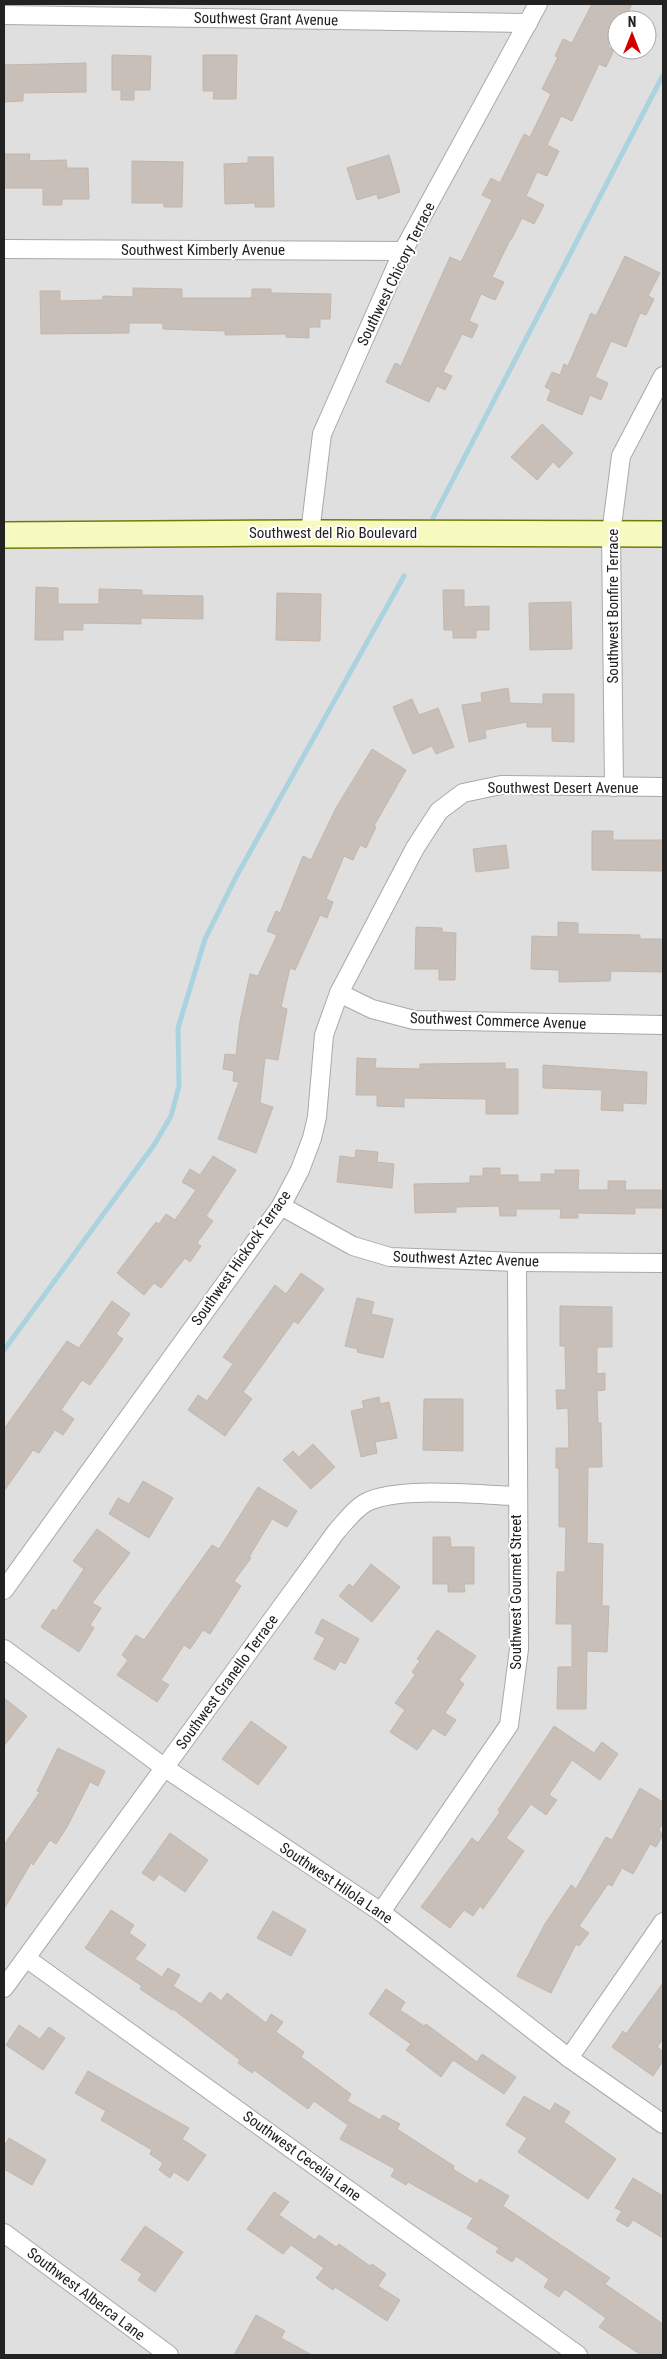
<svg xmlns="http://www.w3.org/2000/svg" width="667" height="2359" viewBox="0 0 667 2359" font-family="'Roboto Condensed',sans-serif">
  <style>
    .residential { fill: #e0dfdf; fill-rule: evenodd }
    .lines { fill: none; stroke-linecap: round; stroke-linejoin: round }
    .stream { stroke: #aad3df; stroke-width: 5 }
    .building { fill: #c7bfb8; stroke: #c4b6ab }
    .street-casing { stroke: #a9a9a9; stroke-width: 20 }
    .secondary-casing { stroke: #707d05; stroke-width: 28 }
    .street { stroke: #fff; stroke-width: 18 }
    .secondary { stroke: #f7fabf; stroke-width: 25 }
    .labels { text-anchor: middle; stroke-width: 4; stroke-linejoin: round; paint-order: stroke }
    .street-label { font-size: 15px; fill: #222; stroke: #fff }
  </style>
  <rect width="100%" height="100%" fill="#f2efe9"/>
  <path class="residential" d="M 4,4 L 663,4 L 663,2355 L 4,2355 ZM 617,20 L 647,20 L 647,50 L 617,50 Z"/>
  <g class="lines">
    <g class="stream">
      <polyline points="433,518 663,75"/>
      <polyline points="4,1350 154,1145 171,1116 179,1086 178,1028 205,939 236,877 404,576"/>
    </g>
  </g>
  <g class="building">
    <polygon points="592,4 632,4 624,20 617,20 617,27 608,47 614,50 606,67 599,64 572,121 561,116 547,145 559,151 547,176 537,172 526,196 544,205 534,224 522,218 511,240 510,240 492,277 504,282 495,300 481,294 469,321 478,325 472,338 462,334 443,372 452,376 445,390 437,386 429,402 386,382 395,363 401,366 450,257 461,262 492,200 482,195 491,178 500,183 524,134 530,137 551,94 542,89 558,57 555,56 563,39 572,43"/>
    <polygon points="112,55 151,56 150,90 134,90 134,100 121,100 121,90 112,90"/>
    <polygon points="203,55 237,55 236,99 213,99 214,91 203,91"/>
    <polygon points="86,63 86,92 23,93 23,101 4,102 4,65"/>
    <polygon points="4,154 30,154 29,161 66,160 67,168 88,168 89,199 62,199 62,205 43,205 43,188 4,188"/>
    <polygon points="389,155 400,192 378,199 377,194 357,200 347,168"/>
    <polygon points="248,157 273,157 274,207 255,207 255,203 225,204 224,164 248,163"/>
    <polygon points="132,161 183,162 182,207 164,207 164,203 132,203"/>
    <polygon points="625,256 660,273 648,296 654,299 646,315 640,313 626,347 611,341 595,377 608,383 601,400 590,395 582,415 547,400 551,390 545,387 552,372 560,375 564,364 568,366 591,313 596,316"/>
    <polygon points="133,288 182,289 182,298 252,298 252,289 271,289 271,293 331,294 330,319 320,319 320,327 309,327 309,338 286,337 286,334 225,335 225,331 163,329 163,323 129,323 129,333 41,334 40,291 60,291 60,301 103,300 103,296 133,297"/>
    <polygon points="542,424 573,453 559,468 553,462 537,480 511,457"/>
    <polygon points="36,587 58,588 58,604 99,604 99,589 142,590 142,595 203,596 203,619 141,618 141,624 83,623 83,630 63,630 63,640 35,640"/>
    <polygon points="443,590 464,590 464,607 489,606 489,630 476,630 476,638 453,638 453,630 444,630"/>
    <polygon points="277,593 321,594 320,641 276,640"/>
    <polygon points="571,602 572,649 530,650 529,603"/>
    <polygon points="508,688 510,703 543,704 543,694 574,694 574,742 552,741 552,727 527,727 527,722 485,730 486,738 469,742 462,705 482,702 481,693"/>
    <polygon points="412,699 419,715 438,708 454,747 436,754 432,746 413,754 393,707"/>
    <polygon points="372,749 406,770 374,826 376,827 366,848 360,845 353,860 344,856 326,899 333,902 327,918 320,915 295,970 290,968 281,1007 287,1009 278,1060 265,1058 260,1103 273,1107 256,1153 218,1139 239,1082 233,1081 234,1071 223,1069 225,1054 236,1055 240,1021 250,974 258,976 277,935 267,931 276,911 280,913 303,856 311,860 336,808"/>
    <polygon points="592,831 613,831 613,840 663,840 663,871 592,870"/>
    <polygon points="506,845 509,868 476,872 473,849"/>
    <polygon points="558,922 578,923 578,934 640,935 640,939 663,939 663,972 611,971 610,981 559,982 559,970 531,969 532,936 558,937"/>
    <polygon points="416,927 442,928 442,932 456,933 455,980 439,980 439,969 415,969"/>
    <polygon points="357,1058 376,1059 375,1068 420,1069 420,1064 505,1063 505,1069 518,1069 518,1114 486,1114 486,1099 404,1098 404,1107 377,1106 377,1095 356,1095"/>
    <polygon points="543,1065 647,1072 646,1104 623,1103 623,1111 601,1110 602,1090 543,1088"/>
    <polygon points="356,1150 378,1152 377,1162 394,1164 392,1188 337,1182 340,1156 355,1158"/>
    <polygon points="213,1156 236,1170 206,1216 213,1221 197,1243 201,1246 190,1262 185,1258 161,1288 154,1283 144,1295 117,1273 156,1222 159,1224 166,1214 175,1220 196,1190 182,1182 190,1169 200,1175"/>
    <polygon points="483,1168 500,1168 500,1175 518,1175 518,1182 541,1182 541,1174 555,1174 555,1170 579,1170 578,1190 608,1190 608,1181 626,1181 625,1190 663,1190 663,1208 635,1208 635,1214 578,1213 578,1218 560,1218 561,1209 516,1209 516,1216 500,1216 499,1206 456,1207 456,1212 415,1213 414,1184 470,1183 470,1176 483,1176"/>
    <polygon points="301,1273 324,1289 298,1324 294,1321 243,1392 252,1399 225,1436 188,1410 198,1395 207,1401 233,1364 223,1357 275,1285 286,1294"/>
    <polygon points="357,1298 374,1302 371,1314 393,1319 383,1358 357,1352 358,1349 345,1346"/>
    <polygon points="112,1301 130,1314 116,1334 123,1339 90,1385 82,1380 61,1410 74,1419 63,1435 55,1430 39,1453 33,1450 4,1491 4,1429 67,1341 79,1348"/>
    <polygon points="560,1306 612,1307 612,1347 597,1347 597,1374 605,1373 605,1390 597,1391 598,1423 601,1423 602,1467 588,1467 587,1543 603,1544 602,1606 609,1606 607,1652 587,1651 586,1709 557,1709 558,1667 572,1667 572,1624 556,1624 557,1572 565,1572 566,1527 559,1527 559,1468 556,1468 556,1448 569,1448 568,1408 557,1409 556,1390 566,1390 565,1346 560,1346"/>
    <polygon points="379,1397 380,1404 389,1402 397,1438 375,1442 377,1453 361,1457 351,1411 364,1408 362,1401"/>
    <polygon points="424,1399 463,1399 463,1451 423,1450"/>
    <polygon points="313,1444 335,1467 311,1489 283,1460 293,1451 299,1457"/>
    <polygon points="143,1481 173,1498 149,1538 109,1514 118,1498 129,1504"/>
    <polygon points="258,1487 297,1511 287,1527 272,1519 249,1557 251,1558 234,1581 241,1586 210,1634 203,1630 190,1649 184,1645 161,1680 169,1685 157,1702 117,1675 128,1660 122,1655 136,1635 144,1640 212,1545 219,1549"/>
    <polygon points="97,1529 130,1553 92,1603 101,1608 90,1625 94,1628 79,1652 41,1627 53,1609 56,1611 84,1569 73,1561"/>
    <polygon points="433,1537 450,1537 451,1547 474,1547 474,1584 464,1584 465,1592 448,1592 448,1584 433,1584"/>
    <polygon points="371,1564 400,1587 372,1622 339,1596 349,1584 353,1587"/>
    <polygon points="322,1619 359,1639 345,1664 340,1661 335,1670 314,1659 325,1638 315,1633"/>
    <polygon points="437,1630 476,1656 459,1680 464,1684 445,1713 456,1720 445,1736 433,1728 417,1750 390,1732 405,1710 395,1703 415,1675 412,1672 420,1661 417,1659"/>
    <polygon points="4,1698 27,1716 4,1746"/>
    <polygon points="251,1721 287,1747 258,1785 222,1759"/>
    <polygon points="554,1726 594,1753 602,1742 618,1754 600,1780 572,1760 549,1795 557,1800 546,1815 531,1804 506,1838 524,1851 483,1909 480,1906 473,1916 464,1910 450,1928 421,1907 472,1838 478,1843 500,1812 498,1810"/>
    <polygon points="58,1748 105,1771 98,1786 90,1782 67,1827 56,1844 50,1840 33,1865 31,1863 4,1909 4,1845 40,1792 37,1791"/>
    <polygon points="640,1788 663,1802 663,1822 659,1830 663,1835 656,1847 650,1844 633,1874 622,1868 612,1886 608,1884 579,1926 589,1933 579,1946 576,1944 551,1993 517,1976 545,1924 571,1885 576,1889 606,1837 612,1840"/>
    <polygon points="170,1833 208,1860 185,1892 159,1874 154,1881 142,1873"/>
    <polygon points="111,1910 134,1925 129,1933 146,1945 135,1959 162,1977 168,1968 180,1975 173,1986 201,2004 210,1992 221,2001 227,1993 266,2023 271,2014 283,2022 276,2032 304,2052 301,2057 351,2094 347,2101 380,2120 383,2115 400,2124 397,2129 454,2166 453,2169 477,2184 480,2179 509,2196 503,2206 610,2278 605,2284 663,2324 663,2355 641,2355 599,2327 606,2318 565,2289 559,2297 544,2287 549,2279 516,2256 512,2262 496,2252 499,2248 467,2228 473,2218 408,2182 406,2185 391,2176 395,2169 340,2139 348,2125 314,2101 308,2109 254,2070 252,2073 238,2063 240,2060 173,2009 172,2010 140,1989 142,1986 85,1948"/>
    <polygon points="273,1911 306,1930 291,1956 257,1938"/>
    <polygon points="663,1983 663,2039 657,2047 663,2051 663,2061 653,2076 612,2047 623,2031 626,2034"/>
    <polygon points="386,1989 405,2002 400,2010 424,2026 426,2024 477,2062 482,2054 516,2077 504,2094 453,2060 441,2077 406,2050 411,2044 369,2014"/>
    <polygon points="19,2025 40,2039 49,2027 65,2038 43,2070 6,2045"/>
    <polygon points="88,2071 189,2128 182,2139 206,2155 188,2181 174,2172 170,2178 159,2170 163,2163 150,2154 152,2150 101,2120 106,2111 75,2093"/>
    <polygon points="524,2096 550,2111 555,2103 570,2112 564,2122 616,2159 588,2199 518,2152 527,2138 506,2125"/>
    <polygon points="9,2138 46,2160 32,2185 4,2169 4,2146"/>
    <polygon points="633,2178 663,2196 663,2238 633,2220 628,2227 616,2220 622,2211 615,2208"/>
    <polygon points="274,2192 289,2202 279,2215 315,2240 319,2235 336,2247 339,2244 370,2266 372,2264 386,2274 378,2286 400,2300 387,2321 335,2287 333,2290 316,2278 324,2268 291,2245 283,2254 247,2229"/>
    <polygon points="145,2226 183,2252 155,2292 138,2280 142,2274 121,2260"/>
    <polygon points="256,2315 285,2331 281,2338 312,2355 234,2355"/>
  </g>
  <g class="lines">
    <defs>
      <g id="street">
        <polyline points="4,15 528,23"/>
        <polyline points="4,249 403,251"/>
        <polyline points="310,533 322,434 403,251 538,4"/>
        <polyline points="614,787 611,534 621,456 663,376"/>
        <polyline points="339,993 372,1009 414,1020 663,1025"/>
        <polyline points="281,1206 353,1246 390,1257 517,1262 663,1263"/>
        <polyline points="4,1590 281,1206 300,1170 312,1138 317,1117 324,1035 339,993 415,848 439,811 463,793 501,785 663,787"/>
        <polyline points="4,1649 165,1768 381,1912 569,2058 663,2124"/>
        <polyline points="381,1912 509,1725 519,1649 517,1262"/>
        <polyline points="26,1958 578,2355"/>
        <path d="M 4,1988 L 336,1532 C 345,1522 355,1508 367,1502 C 399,1486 479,1495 517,1496"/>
        <polyline points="569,2058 663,1922"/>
        <polyline points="4,2233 169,2355"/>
      </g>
      <polyline id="secondary" points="4,535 310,533 663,534"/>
    </defs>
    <use href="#street" class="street-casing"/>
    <use href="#secondary" class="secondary-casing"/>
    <use href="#street" class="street"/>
    <use href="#secondary" class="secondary"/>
  </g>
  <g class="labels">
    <g class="street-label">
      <text transform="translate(266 19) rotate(1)" y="5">Southwest Grant Avenue</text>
      <text x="203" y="255">Southwest Kimberly Avenue</text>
      <text transform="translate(396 274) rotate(-64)" y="5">Southwest Chicory Terrace</text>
      <text x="333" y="538">Southwest del Rio Boulevard</text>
      <text transform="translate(613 606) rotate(-90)" y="5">Southwest Bonfire Terrace</text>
      <text x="563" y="793">Southwest Desert Avenue</text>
      <text transform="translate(498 1021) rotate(2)" y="5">Southwest Commerce Avenue</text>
      <text transform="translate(241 1258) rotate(-55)" y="5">Southwest Hickock Terrace</text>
      <text transform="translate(466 1259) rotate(2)" y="5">Southwest Aztec Avenue</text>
      <text transform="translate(516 1592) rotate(-90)" y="5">Southwest Gourmet Street</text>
      <text transform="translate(227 1682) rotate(-54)" y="5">Southwest Granello Terrace</text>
      <text transform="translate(336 1883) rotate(34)" y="5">Southwest Hilola Lane</text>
      <text transform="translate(302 2156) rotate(36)" y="5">Southwest Cecelia Lane</text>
      <text transform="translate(86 2294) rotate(37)" y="5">Southwest Alberca Lane</text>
    </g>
  </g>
  <rect width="667" height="2359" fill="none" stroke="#222222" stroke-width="10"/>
  <g transform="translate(632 35)"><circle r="24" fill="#ffffff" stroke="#a7a7a7"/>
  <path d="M0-4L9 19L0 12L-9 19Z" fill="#d40000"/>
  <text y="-8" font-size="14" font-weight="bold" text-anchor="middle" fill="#222222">N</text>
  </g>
</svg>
